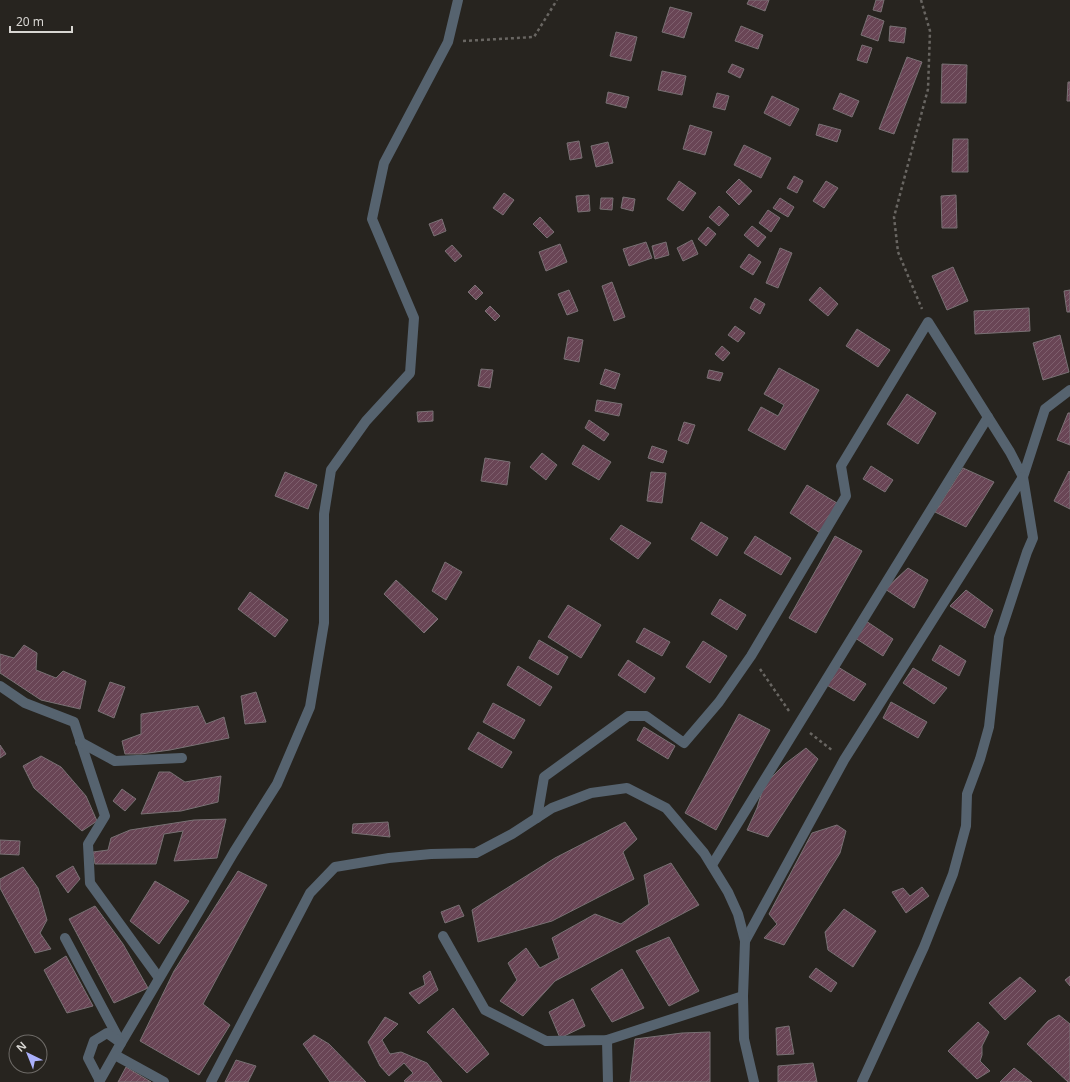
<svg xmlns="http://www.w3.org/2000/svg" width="1070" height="1082" viewBox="0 0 1070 1082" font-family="'Noto Sans',sans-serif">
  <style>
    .building { fill: url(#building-hatch); stroke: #797174 }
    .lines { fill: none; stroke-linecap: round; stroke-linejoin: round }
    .path { stroke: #696662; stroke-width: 2.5; stroke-dasharray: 3 3; stroke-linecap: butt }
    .minor { stroke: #56636f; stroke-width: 10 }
  </style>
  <defs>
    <pattern id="building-hatch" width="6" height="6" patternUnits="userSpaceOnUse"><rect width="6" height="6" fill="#694555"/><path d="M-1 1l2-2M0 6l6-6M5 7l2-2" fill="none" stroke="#7e5f6d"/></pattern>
  </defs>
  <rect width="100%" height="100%" fill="#27241f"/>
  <g class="building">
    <polygon points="749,0 769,0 765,11 747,4"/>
    <polygon points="876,0 884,0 881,12 873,10"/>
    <polygon points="670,7 692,13 684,38 662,32"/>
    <polygon points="868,15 884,21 878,41 861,35"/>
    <polygon points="741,26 763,35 758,49 735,41"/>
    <polygon points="890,26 906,28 904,43 889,41"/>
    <polygon points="616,32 637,37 631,61 610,56"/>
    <polygon points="862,45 872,48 867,63 857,60"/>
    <polygon points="907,57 922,62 894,134 879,129"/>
    <polygon points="732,64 744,69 740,78 728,72"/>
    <polygon points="942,64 967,65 966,103 941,103"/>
    <polygon points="662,71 686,76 682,95 658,90"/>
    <polygon points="1068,82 1070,82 1070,101 1067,101"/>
    <polygon points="608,92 629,97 626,108 606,103"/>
    <polygon points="717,93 729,96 725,110 713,107"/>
    <polygon points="840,93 859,101 852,117 833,109"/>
    <polygon points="772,96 799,109 790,126 764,113"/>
    <polygon points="819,124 841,130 837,142 816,135"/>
    <polygon points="690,125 712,132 705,155 683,149"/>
    <polygon points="953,139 968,139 968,172 952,172"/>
    <polygon points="579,141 582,158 570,160 567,143"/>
    <polygon points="608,142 613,163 596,167 591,146"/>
    <polygon points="744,145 771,158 761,178 734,165"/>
    <polygon points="794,176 803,181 797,193 787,188"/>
    <polygon points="739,179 752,191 739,205 726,192"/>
    <polygon points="679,181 696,193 683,211 667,199"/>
    <polygon points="826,181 838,188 824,208 813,201"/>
    <polygon points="504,193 514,200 503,215 493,208"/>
    <polygon points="589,195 590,211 578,212 576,196"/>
    <polygon points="956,195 957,228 942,228 941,196"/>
    <polygon points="623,197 635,199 633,211 621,208"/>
    <polygon points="601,198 613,198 612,210 600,209"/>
    <polygon points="780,198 794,207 788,217 773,208"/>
    <polygon points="719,206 729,215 719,226 709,217"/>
    <polygon points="768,210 780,218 771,232 759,223"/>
    <polygon points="540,217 554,232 547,238 533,224"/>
    <polygon points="442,219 446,231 434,236 429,224"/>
    <polygon points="752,226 766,237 758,247 744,235"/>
    <polygon points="708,227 716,234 706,246 698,239"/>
    <polygon points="692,240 698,254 683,261 677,248"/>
    <polygon points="646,242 652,258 629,266 623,249"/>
    <polygon points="666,242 669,255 655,259 652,246"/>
    <polygon points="560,244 567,262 546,271 539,252"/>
    <polygon points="452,245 462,256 455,262 445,251"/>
    <polygon points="780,248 792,253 778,288 766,283"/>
    <polygon points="749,254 761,262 753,275 740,267"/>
    <polygon points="953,267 968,301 947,310 932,276"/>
    <polygon points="612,282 625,317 614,321 602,286"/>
    <polygon points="475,285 483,293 476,300 468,292"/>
    <polygon points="820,287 838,304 828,316 809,300"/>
    <polygon points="569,290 578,311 567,315 558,294"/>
    <polygon points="1070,290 1070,312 1067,312 1064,291"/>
    <polygon points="755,298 765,304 760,314 750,308"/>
    <polygon points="490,306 500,316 495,321 485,311"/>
    <polygon points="1029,308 1030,331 975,334 974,311"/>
    <polygon points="735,326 745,333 738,342 728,335"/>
    <polygon points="857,329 890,350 878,367 846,346"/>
    <polygon points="1060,335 1069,372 1043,380 1033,343"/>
    <polygon points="568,337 583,340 579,362 564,359"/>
    <polygon points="722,346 730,353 723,361 715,354"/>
    <polygon points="779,368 819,390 785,450 748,430 761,407 778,416 784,405 764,394"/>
    <polygon points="481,369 493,370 490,388 478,386"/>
    <polygon points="605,369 620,374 615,389 600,384"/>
    <polygon points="709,370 723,373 720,381 707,378"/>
    <polygon points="907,394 936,413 918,444 887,424"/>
    <polygon points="597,400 622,404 619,416 595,411"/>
    <polygon points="433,411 433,421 418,422 417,412"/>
    <polygon points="1068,413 1070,413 1070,445 1057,440"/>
    <polygon points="589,420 609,434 604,441 585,428"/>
    <polygon points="684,422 695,425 688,444 678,440"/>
    <polygon points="583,445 611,462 599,480 572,464"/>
    <polygon points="652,446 667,451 663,463 648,458"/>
    <polygon points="542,453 557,465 546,480 530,467"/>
    <polygon points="485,458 510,462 507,485 481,481"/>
    <polygon points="871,466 893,480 885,492 863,479"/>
    <polygon points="963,468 994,482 966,527 935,512"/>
    <polygon points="1069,471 1070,472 1070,509 1054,501"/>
    <polygon points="285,472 317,485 308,509 275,496"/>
    <polygon points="651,472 666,473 662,503 647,501"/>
    <polygon points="807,485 837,503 820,533 790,513"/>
    <polygon points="701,522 728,538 717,556 691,539"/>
    <polygon points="621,525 651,543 638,559 610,539"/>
    <polygon points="755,536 791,558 781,575 744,553"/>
    <polygon points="835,536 862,551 816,633 789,618"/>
    <polygon points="445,562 462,572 446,600 432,591"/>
    <polygon points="908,568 928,580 914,608 885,589"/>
    <polygon points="396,580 438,619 424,633 384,594"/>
    <polygon points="966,590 993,610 985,628 950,606"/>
    <polygon points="250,592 288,620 275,637 238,609"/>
    <polygon points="720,599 746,615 737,630 711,614"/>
    <polygon points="568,605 601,625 581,658 548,637"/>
    <polygon points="866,621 893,639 883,656 852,636"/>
    <polygon points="644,628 670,642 662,656 636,642"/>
    <polygon points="539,640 568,657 558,675 529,658"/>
    <polygon points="703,641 727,656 710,683 686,667"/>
    <polygon points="24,645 37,653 36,670 56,678 63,671 86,681 80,709 41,700 0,673 0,654 14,658"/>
    <polygon points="940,645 966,661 959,676 932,660"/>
    <polygon points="628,660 655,678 645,693 618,675"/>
    <polygon points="518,666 552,687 540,706 507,685"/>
    <polygon points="838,667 866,684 854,701 825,684"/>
    <polygon points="913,668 947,688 934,704 903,683"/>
    <polygon points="110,682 125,687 114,718 98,711"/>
    <polygon points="256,692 266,722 245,724 241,696"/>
    <polygon points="891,702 927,722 918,738 883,718"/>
    <polygon points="493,703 525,720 514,739 483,722"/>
    <polygon points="198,706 206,724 224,717 229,738 170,750 141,754 125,754 122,741 141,734 141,714"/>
    <polygon points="739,714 770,730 716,830 685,813"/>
    <polygon points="644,727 675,746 668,759 637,740"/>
    <polygon points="478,732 512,752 502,768 468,749"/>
    <polygon points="0,745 6,754 0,758"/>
    <polygon points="806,748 818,759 768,837 747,830 757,808 764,785 785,764"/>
    <polygon points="41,756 61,767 86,796 97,821 82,831 34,788 23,766"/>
    <polygon points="159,772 170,772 185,782 221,776 218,802 181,811 141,814"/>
    <polygon points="122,789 136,799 125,811 113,801"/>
    <polygon points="226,819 217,858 174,861 183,831 164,834 156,864 95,864 93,852 108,850 111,838 130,830 194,820"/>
    <polygon points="388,822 390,837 352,833 353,824"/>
    <polygon points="625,822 637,839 623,852 634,879 552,921 478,942 472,910 555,858"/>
    <polygon points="837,825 846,831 840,853 784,945 764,938 777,924 769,914 812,833"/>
    <polygon points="0,840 20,841 19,855 0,854"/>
    <polygon points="671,863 699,905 555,981 523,1016 500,1001 517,980 508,963 526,948 540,968 559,958 552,938 595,914 621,924 649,904 644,875"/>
    <polygon points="73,866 80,879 68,893 56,876"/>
    <polygon points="23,867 38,888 47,920 40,933 51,949 35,953 0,888 0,879"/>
    <polygon points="238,871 267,885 203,1004 230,1025 199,1075 140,1041 174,971"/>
    <polygon points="155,881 189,901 159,944 130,921"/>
    <polygon points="922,887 929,896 906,913 892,892 903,888 910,896"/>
    <polygon points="459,905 464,916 445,923 441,912"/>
    <polygon points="95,906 123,944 148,988 114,1003 69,919"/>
    <polygon points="844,909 876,931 853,967 828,950 825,932"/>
    <polygon points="669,937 699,991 669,1006 636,951"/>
    <polygon points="66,956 93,1006 67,1013 44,970"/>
    <polygon points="816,968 837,983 831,992 809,977"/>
    <polygon points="622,969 644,1008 612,1022 591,989"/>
    <polygon points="430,971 438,990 419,1004 409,993 425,985 423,976"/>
    <polygon points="1070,976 1070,986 1065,980"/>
    <polygon points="1020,977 1036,991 1005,1020 989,1003 1004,990"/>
    <polygon points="573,999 585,1026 560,1038 549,1012"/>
    <polygon points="453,1008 489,1054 467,1073 427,1032"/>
    <polygon points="1059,1015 1070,1024 1070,1082 1068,1082 1027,1044 1048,1021"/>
    <polygon points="385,1017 398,1024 382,1040 390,1054 401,1052 427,1063 442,1082 406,1082 404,1081 413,1073 404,1063 389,1076 380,1066 368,1042"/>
    <polygon points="978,1022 989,1032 982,1046 982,1055 980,1061 990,1071 977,1079 948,1051"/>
    <polygon points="789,1026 794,1054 777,1055 776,1028"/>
    <polygon points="710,1032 710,1082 630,1082 635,1039 682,1033"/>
    <polygon points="314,1035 329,1044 366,1082 330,1082 303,1044"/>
    <polygon points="236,1060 256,1066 248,1082 225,1082"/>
    <polygon points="813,1063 817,1082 778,1082 778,1066"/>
    <polygon points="126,1067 151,1082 118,1082"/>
    <polygon points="1014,1068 1032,1082 1000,1082"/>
  </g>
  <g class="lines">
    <g class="path">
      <polyline points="921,0 930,31 928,89 894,217 898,252 922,309"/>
      <polyline points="463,41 534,37 557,0"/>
      <polyline points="760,669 789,711"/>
      <polyline points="810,733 833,751"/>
    </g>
    <g class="minor">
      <polyline points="0,686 25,703 74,722 105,816 88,844 90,883 159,978"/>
      <polyline points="80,742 115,761 182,758"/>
      <polyline points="537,818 544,777 628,716 646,716 684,743 719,702 751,656 846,496 841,466 928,322 1010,452 1023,477 1045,409 1070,390"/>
      <polyline points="712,865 988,417"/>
      <polyline points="443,936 485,1010 546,1041 607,1040 743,996"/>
      <polyline points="65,938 120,1041"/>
      <polyline points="745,941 844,760 1023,477 1033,538 1027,552 999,637 989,727 980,759 967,794 966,826 953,874 924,947 862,1082"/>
      <polyline points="607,1040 608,1082"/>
      <polyline points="121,1043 234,852 277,784 310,707 324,623 324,514 331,470 366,421 410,373 414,318 372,219 384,163 448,42 458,0"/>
      <polyline points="115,1055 164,1082"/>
      <polyline points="99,1082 121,1043 107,1033 94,1041 88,1058 100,1081"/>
      <polyline points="211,1082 310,893 335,867 389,858 431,854 476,853 512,834 552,808 591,793 627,788 666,808 704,853 728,892 738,914 745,941 743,996 744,1039 754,1082"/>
    </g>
  </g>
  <g transform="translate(28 1054) rotate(317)"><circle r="19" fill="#27241f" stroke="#6e6b67"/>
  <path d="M0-3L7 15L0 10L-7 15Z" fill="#aab0fb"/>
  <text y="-6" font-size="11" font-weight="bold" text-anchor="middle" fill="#d8d6d2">N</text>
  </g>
  <path d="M10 26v6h62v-6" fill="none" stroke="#d8d6d2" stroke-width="2"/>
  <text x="16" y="26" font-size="12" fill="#d8d6d2" stroke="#27241f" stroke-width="3" paint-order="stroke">20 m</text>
</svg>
